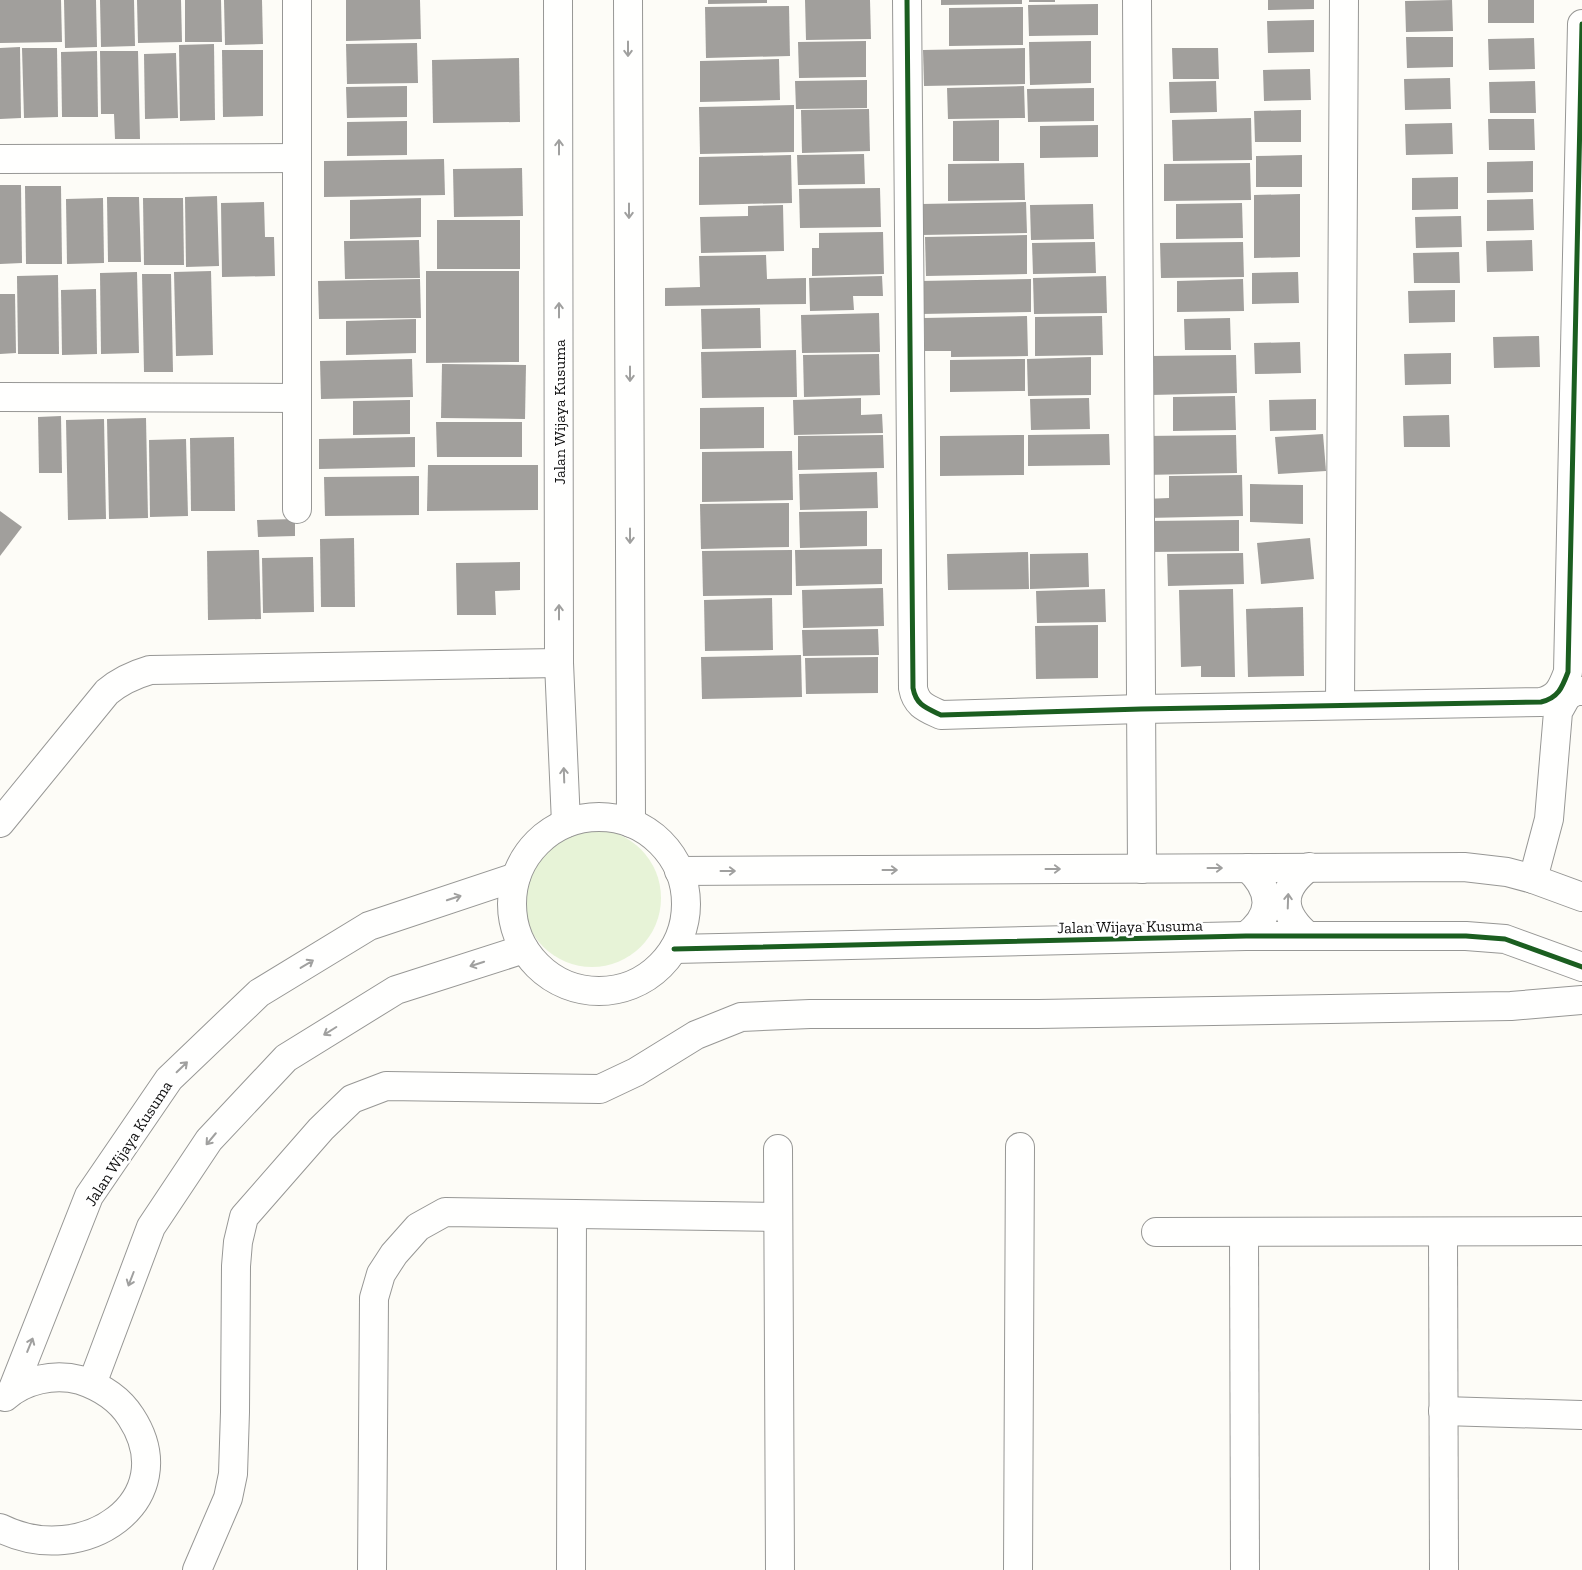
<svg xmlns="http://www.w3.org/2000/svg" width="1582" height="1570" viewBox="0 0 1582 1570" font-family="'Zilla Slab',serif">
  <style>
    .green { fill: #e7f3d7 }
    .building { fill: #a19f9c }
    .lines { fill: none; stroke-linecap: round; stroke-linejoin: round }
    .minor-casing { stroke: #979795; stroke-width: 30 }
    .minor { stroke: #fffffe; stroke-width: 28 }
    .cycleway-casing { stroke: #fff; stroke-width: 8 }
    .cycleway { stroke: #1b5e20; stroke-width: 5 }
    .oneway { stroke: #a0a09f }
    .labels { text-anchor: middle; stroke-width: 5; stroke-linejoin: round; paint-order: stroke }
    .street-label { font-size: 16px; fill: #111; stroke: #fff }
  </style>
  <rect width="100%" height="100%" fill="#fdfcf7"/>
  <circle class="green" cx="592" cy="898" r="69"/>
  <g class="building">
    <polygon points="0,0 61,0 62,42 0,43"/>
    <polygon points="64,0 96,0 97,47 65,48"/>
    <polygon points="100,0 134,0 135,46 101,47"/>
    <polygon points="137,0 181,0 182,42 138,43"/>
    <polygon points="185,0 221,0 222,42 185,42"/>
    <polygon points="224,0 262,0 263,44 225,45"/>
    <polygon points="346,0 420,0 421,39 346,41"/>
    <polygon points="708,0 767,0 767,3 708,4"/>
    <polygon points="805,0 870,0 871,39 806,40"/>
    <polygon points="941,0 1022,0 1022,4 941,5"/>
    <rect x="1029" y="0" width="26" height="2"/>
    <polygon points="1268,0 1314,0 1314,9 1268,10"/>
    <polygon points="1452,0 1453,31 1406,32 1405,1"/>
    <rect x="1488" y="0" width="46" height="23"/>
    <polygon points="1098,4 1098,35 1029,36 1028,5"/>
    <polygon points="789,6 790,56 706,58 705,7"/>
    <polygon points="1023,7 1023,45 949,46 949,8"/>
    <polygon points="1314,20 1314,52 1268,53 1267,21"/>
    <polygon points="1406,37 1453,37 1453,67 1407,68"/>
    <polygon points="1534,38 1535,69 1489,70 1488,39"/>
    <polygon points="866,41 866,77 799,78 798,42"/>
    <polygon points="1091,41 1091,83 1030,85 1029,42"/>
    <polygon points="417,43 418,83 347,84 346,44"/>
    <polygon points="214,44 215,120 180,121 179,45"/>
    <polygon points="20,47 21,118 0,119 0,48"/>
    <polygon points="22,48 57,48 58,117 24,118"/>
    <polygon points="1025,48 1025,84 924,86 923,50"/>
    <polygon points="1172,48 1218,48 1219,79 1173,79"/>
    <polygon points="222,50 263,50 263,116 223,117"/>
    <polygon points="97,51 98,117 62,117 61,52"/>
    <polygon points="100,51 138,51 140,139 115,139 114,114 101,114"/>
    <polygon points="176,53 178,118 145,119 144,54"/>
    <polygon points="519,58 520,122 433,123 432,60"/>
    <polygon points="779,59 780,100 700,102 700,61"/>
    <polygon points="1310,69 1311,100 1264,101 1263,70"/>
    <polygon points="1450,78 1451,109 1405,110 1404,79"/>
    <polygon points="867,80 867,108 796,109 795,81"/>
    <polygon points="1216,81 1217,112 1170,113 1169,82"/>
    <polygon points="1535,81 1536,113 1490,113 1489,82"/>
    <polygon points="407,86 407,117 347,118 346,87"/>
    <polygon points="1024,86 1025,118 948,119 947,88"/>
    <polygon points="1094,88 1094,121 1028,122 1027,89"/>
    <polygon points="794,105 794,152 700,154 699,107"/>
    <polygon points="869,109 870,151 802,153 801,110"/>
    <polygon points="1301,110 1301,142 1255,142 1254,111"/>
    <polygon points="1251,118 1252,160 1173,161 1172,120"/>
    <polygon points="1488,119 1534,119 1535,150 1489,150"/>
    <polygon points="999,120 999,161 953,161 953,121"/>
    <polygon points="407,121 407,155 347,156 347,122"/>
    <polygon points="1452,123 1453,154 1406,155 1405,124"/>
    <polygon points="1098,125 1098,157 1040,158 1040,126"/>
    <polygon points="864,154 865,184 798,185 797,155"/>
    <polygon points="791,155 792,203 699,205 699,157"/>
    <polygon points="1302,155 1302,187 1256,187 1256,156"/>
    <polygon points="444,159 445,195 324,197 324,161"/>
    <polygon points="1533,161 1533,192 1487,193 1487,162"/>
    <polygon points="1024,163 1025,200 948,201 948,164"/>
    <polygon points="1250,163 1251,200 1164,201 1164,164"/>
    <polygon points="522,168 523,216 454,217 453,169"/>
    <polygon points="1458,177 1458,209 1412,210 1412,178"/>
    <polygon points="0,185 21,185 22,263 0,264"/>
    <polygon points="25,186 61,186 62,264 26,264"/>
    <polygon points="880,188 881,227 800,228 799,189"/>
    <polygon points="1300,194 1300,257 1254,258 1254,195"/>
    <polygon points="217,196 219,266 186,267 185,197"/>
    <polygon points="107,197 139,197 141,262 108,262"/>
    <polygon points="103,198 104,263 67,264 66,199"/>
    <polygon points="143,198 183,198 184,265 144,265"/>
    <polygon points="421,198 421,237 350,239 350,200"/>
    <polygon points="1533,199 1534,230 1487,231 1487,200"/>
    <polygon points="264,202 265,237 274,237 275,276 222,277 221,203"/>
    <polygon points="1026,202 1027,233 922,235 921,204"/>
    <polygon points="1242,203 1243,238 1176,239 1176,204"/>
    <polygon points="1093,204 1094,239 1031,240 1030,205"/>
    <polygon points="783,205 784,251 701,253 700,217 748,216 748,206"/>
    <polygon points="1461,216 1462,247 1416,248 1415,217"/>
    <rect x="437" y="220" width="83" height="49"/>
    <polygon points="883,232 884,274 812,276 812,248 819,248 819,233"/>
    <polygon points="1027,235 1027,274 926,276 925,237"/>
    <polygon points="419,240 420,278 345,279 344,241"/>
    <polygon points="1532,240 1533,271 1487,272 1486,241"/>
    <polygon points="1095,242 1096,273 1033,274 1032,243"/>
    <polygon points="1243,242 1244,277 1161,278 1160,243"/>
    <polygon points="1459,252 1460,283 1414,283 1413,253"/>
    <polygon points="766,255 767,279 806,278 806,304 665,306 665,288 700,287 699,256"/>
    <polygon points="211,271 213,355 176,356 174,272"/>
    <polygon points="426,271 519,271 519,362 426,363"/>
    <polygon points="137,272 139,353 101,354 100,273"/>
    <polygon points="1298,272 1299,303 1252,304 1252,273"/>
    <polygon points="142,274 171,274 173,372 144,372"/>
    <polygon points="58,275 59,354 18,354 17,276"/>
    <polygon points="882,276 883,296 853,296 854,310 810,311 809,278"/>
    <polygon points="1106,276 1107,313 1034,314 1033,278"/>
    <polygon points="420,279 421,318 319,319 318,281"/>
    <polygon points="1031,279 1031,312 921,314 920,281"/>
    <polygon points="1243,279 1244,311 1177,312 1177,281"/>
    <polygon points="96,289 97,354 62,355 61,290"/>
    <polygon points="1455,290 1455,322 1409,323 1408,291"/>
    <polygon points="0,294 15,294 16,353 0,354"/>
    <polygon points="760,308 761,348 702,349 701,309"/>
    <polygon points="879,313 880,352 802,353 801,315"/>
    <polygon points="1027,316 1028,356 951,357 951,351 925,351 924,318"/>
    <polygon points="1102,316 1103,355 1035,356 1035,317"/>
    <polygon points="1230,318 1231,350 1185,350 1184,319"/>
    <polygon points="416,319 416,353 346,355 346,321"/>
    <polygon points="1539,336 1540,367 1494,368 1493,337"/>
    <polygon points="1300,342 1301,373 1255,374 1254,343"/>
    <polygon points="796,350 797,397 702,398 701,352"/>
    <polygon points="1451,353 1451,384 1405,385 1404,354"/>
    <polygon points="879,354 880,395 804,397 803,355"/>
    <polygon points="1236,355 1237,393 1151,395 1150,356"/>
    <polygon points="1091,357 1091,395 1028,396 1027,359"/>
    <polygon points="412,359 413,397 321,399 320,361"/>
    <polygon points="1025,359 1025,391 950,392 950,360"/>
    <polygon points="442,364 526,365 525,419 441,418"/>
    <polygon points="1235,396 1236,430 1173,431 1173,397"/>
    <polygon points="861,398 861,415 882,414 883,433 794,435 793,400"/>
    <polygon points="1089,398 1090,429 1031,430 1030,399"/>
    <polygon points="1316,399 1316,430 1270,431 1269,400"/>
    <polygon points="410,400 410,434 353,435 353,401"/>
    <polygon points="764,407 764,448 700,449 700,408"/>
    <polygon points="1449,415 1450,447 1404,447 1403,416"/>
    <polygon points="61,416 62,473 39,473 38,417"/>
    <polygon points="146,418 148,518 109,519 107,419"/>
    <polygon points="104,419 106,519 68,520 66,420"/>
    <polygon points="436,422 522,422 522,457 437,457"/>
    <polygon points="1109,434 1110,465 1028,466 1028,435"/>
    <polygon points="1323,434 1326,471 1278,474 1275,437"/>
    <polygon points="883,435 884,468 798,470 798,436"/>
    <polygon points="1024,435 1024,475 940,476 940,436"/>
    <polygon points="1236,435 1237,473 1145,475 1144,436"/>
    <polygon points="234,437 235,511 191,511 190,438"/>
    <polygon points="415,437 415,467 319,469 319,439"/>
    <polygon points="186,439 188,516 150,517 149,440"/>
    <polygon points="792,451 793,500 702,502 702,452"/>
    <polygon points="428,465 538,465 538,510 427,511"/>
    <polygon points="877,472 878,508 800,510 799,474"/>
    <polygon points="1242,475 1243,516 1146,518 1145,499 1169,498 1169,476"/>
    <polygon points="419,476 419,515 325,516 324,477"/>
    <polygon points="1250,484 1303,485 1303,524 1250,522"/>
    <polygon points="789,503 789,547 701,549 700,504"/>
    <polygon points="0,511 22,527 0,556"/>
    <polygon points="867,511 867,546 800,548 799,512"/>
    <polygon points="295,519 295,536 258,537 257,520"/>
    <polygon points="1239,520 1239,551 1149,552 1148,521"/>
    <polygon points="354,538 355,607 321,607 320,539"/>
    <polygon points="1310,538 1314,579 1261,584 1257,543"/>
    <polygon points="882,549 882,584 796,586 795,550"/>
    <polygon points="259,550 261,619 208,620 207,551"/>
    <polygon points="792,550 792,595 703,596 702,551"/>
    <polygon points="1028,552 1029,589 948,590 947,554"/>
    <polygon points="1088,553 1089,587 1030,589 1030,554"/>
    <polygon points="1243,553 1244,584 1168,586 1167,554"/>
    <polygon points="313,557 314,612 263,613 262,558"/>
    <polygon points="520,562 520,590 495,591 496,615 457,615 456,563"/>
    <polygon points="883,588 884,626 803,628 802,590"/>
    <polygon points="1105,589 1106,622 1037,623 1036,591"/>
    <polygon points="1233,589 1235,677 1201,677 1201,666 1181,667 1179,590"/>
    <polygon points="772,598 773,650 705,651 704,600"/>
    <polygon points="1303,607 1304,676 1248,677 1246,609"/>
    <polygon points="1098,625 1098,678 1036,679 1035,626"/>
    <polygon points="878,629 879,655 803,656 802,630"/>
    <polygon points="801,655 802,697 702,699 701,657"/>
    <polygon points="878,657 878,693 806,694 805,658"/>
  </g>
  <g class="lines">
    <defs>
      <g id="minor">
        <polyline points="297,0 297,509"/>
        <polyline points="558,0 559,663 566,823"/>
        <polyline points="628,0 631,823"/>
        <path d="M 907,0 L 913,688 C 916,705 926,708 941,715 L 1141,709 L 1541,702 C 1558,698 1562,688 1568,672 L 1582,24"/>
        <polyline points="1137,0 1142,869"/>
        <polyline points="0,159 297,158"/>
        <polyline points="0,397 297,398"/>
        <polyline points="1340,705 1344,0"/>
        <circle cx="599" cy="904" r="87"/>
        <path d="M 0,823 L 107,692 C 120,681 133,675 150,670 L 559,663"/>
        <polyline points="679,871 1464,867 1507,872 1533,879 1582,897"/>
        <polyline points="1533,879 1549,819 1558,712 1567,696 1576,691 1582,691"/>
        <path d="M 1246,936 C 1273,915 1273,892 1248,868"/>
        <path d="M 1308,936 C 1280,912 1279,890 1309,867"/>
        <polyline points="674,949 1246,936 1466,936 1505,939 1582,967"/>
        <polyline points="778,1149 780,1570"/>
        <polyline points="1156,1232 1582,1231"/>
        <polyline points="1244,1232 1245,1570"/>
        <polyline points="1443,1232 1444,1570"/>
        <polyline points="92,1384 151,1227 209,1140 286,1058 396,990 524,949"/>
        <polyline points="12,1391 89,1196 169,1079 259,993 369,926 516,877"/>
        <polyline points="1443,1411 1582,1415"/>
        <path d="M 0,1528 C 83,1570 185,1500 131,1417 C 119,1398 101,1387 80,1380 C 54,1373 24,1380 5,1397"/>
        <polyline points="197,1570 228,1498 233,1474 235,1412 236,1266 238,1242 244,1217 321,1129 352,1099 386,1086 600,1089 636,1072 696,1035 741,1017 810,1014 1038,1014 1511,1006 1582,1000"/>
        <polyline points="372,1570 374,1298 381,1274 394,1254 418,1227 445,1212 778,1217"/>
        <polyline points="571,1570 572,1214"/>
        <polyline points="1018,1570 1020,1147"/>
      </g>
    </defs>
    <use href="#minor" class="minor-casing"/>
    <use href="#minor" class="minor"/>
    <defs>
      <g id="cycleway">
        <path d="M 907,0 L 913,688 C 916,705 926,708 941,715 L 1141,709 L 1541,702 C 1558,698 1562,688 1568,672 L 1582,24"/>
        <polyline points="674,949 1246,936 1466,936 1505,939 1582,967"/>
      </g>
    </defs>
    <use href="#cycleway" class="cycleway-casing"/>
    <use href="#cycleway" class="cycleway"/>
  </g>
  <defs><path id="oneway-shaft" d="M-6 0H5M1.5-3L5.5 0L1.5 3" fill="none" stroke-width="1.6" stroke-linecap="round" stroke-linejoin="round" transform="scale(1.25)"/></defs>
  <g class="oneway">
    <use href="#oneway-shaft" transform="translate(628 49) rotate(90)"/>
    <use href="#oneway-shaft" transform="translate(559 147) rotate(-90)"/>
    <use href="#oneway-shaft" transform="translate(629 211) rotate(90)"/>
    <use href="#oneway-shaft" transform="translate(559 310) rotate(-90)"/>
    <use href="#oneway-shaft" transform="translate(630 374) rotate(90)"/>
    <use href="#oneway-shaft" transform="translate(630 536) rotate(90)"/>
    <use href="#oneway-shaft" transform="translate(559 612) rotate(-90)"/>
    <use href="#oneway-shaft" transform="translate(564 775) rotate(-92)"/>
    <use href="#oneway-shaft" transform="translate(1215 868)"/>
    <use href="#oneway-shaft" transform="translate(1053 869)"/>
    <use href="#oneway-shaft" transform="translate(890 870)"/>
    <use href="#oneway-shaft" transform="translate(728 871)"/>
    <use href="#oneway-shaft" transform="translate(454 898) rotate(-18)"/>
    <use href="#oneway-shaft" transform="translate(1288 901) rotate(-88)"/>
    <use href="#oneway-shaft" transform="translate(307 964) rotate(-31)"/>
    <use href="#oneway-shaft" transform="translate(477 964) rotate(162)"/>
    <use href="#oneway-shaft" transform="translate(330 1031) rotate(148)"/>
    <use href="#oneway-shaft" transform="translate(182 1067) rotate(-44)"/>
    <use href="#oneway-shaft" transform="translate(211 1139) rotate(130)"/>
    <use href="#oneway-shaft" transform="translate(131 1279) rotate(111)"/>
    <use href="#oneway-shaft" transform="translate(30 1345) rotate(-68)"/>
  </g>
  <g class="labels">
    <g class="street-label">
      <text transform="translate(559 412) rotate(-90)" y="6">Jalan Wijaya Kusuma</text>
      <text transform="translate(1130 926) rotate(-1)" y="6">Jalan Wijaya Kusuma</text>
      <text transform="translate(128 1143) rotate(-57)" y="6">Jalan Wijaya Kusuma</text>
    </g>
  </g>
</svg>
